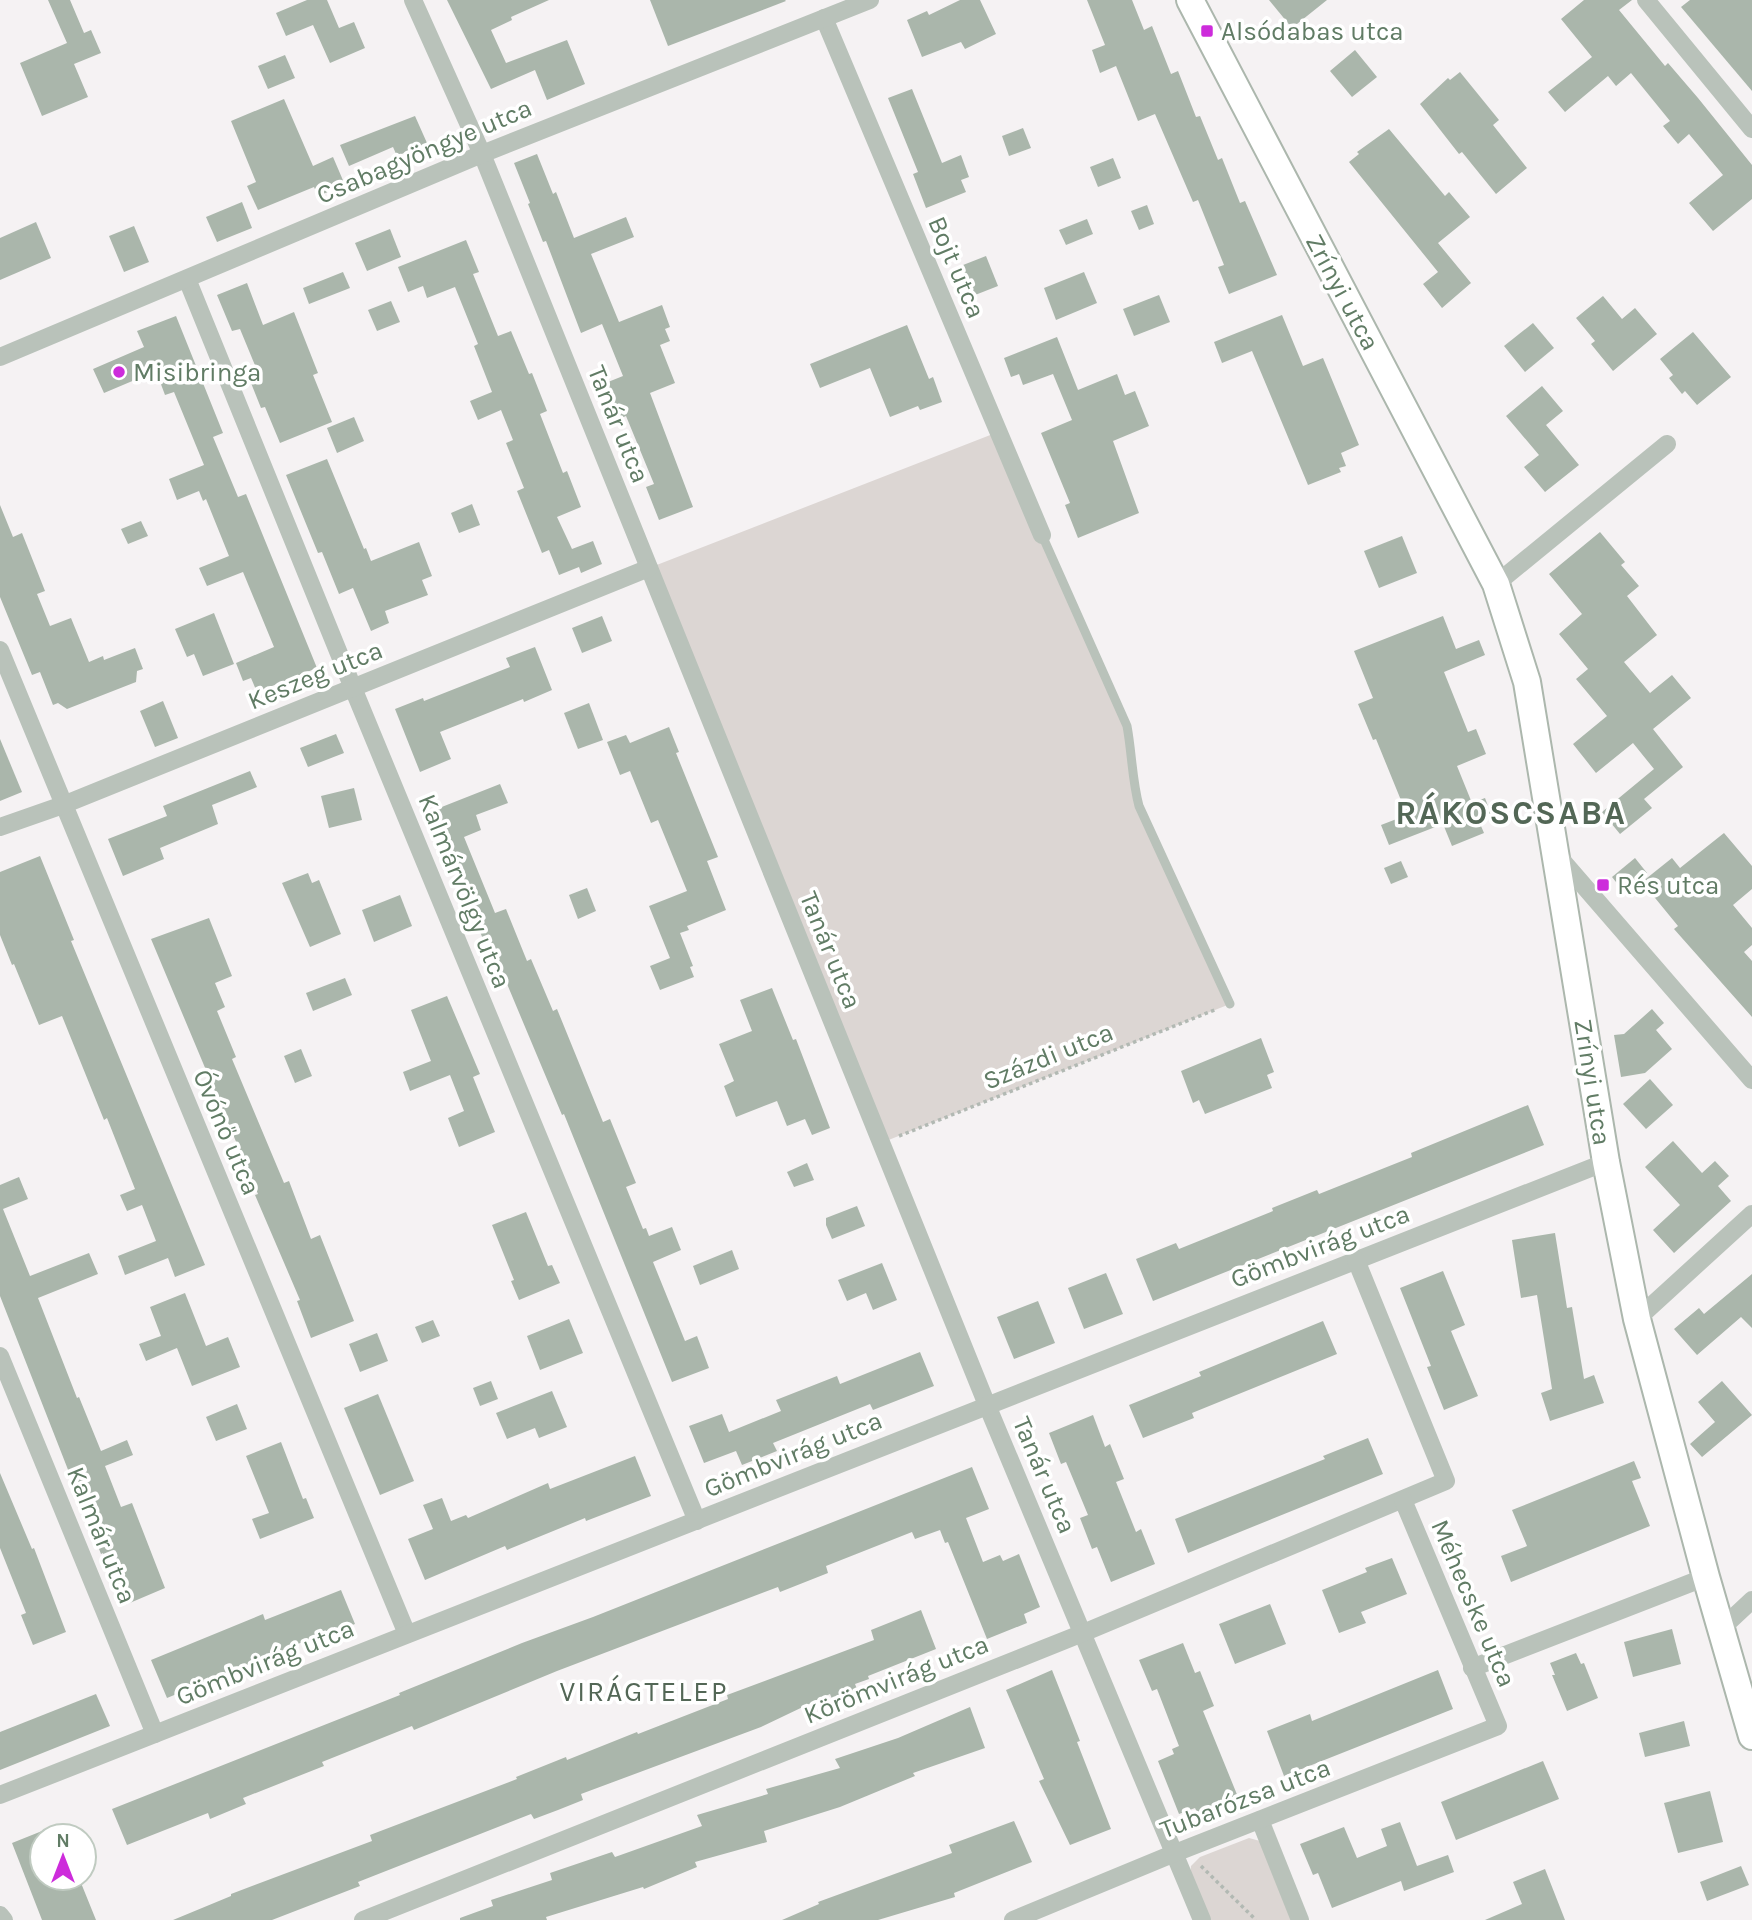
<svg xmlns="http://www.w3.org/2000/svg" width="1752" height="1920" viewBox="0 0 1752 1920" font-family="Karla,sans-serif">
  <style>
    .green { fill: #dcd6d3 }
    .building { fill: #aab6ab }
    .lines { fill: none; stroke-linecap: round; stroke-linejoin: round }
    .secondary-casing { stroke: #acb7ad; stroke-width: 30 }
    .path { stroke: #b2b9b3; stroke-width: 3.5; stroke-dasharray: 3.5 3.5; stroke-linecap: butt }
    .service { stroke: #b9c2ba; stroke-width: 9 }
    .minor { stroke: #b9c2ba; stroke-width: 18 }
    .secondary { stroke: #fff; stroke-width: 26 }
    .poi-dot { fill: #cd2cdb; stroke: #fff; stroke-width: 2.5 }
    .labels { text-anchor: middle; stroke-width: 7; stroke-linejoin: round; paint-order: stroke }
    .poi-label { font-size: 26px; fill: #617c65; stroke: #fff; text-anchor: start }
    .street-label { font-size: 26px; fill: #617c65; stroke: #fff }
    .neighbourhood-label { font-size: 28px; letter-spacing: 2px; fill: #536756; stroke: #fff }
    .district-label { font-size: 33px; font-weight: bold; letter-spacing: 2px; fill: #536756; stroke: #fff }
  </style>
  <rect width="100%" height="100%" fill="#f5f2f3"/>
  <g class="green">
    <polygon points="998,432 1127,726 1134,785 1230,1004 881,1143 649,568"/>
    <polygon points="1249,1838 1260,1841 1295,1920 1208,1920 1190,1876 1191,1866 1200,1857"/>
  </g>
  <g class="building">
    <polygon points="48,0 70,0 84,33 91,30 101,53 74,64 88,97 42,116 20,63 67,43"/>
    <polygon points="307,0 327,0 339,28 354,22 365,48 330,63 313,25 286,36 276,13"/>
    <polygon points="447,0 549,0 511,17 512,20 491,30 506,63 567,40 585,84 547,100 535,70 491,89"/>
    <polygon points="650,0 785,0 786,1 668,46"/>
    <polygon points="960,0 980,0 996,34 965,49 961,42 922,57 907,20 927,11 929,15"/>
    <polygon points="1087,0 1132,0 1144,30 1152,26 1171,74 1178,71 1196,117 1200,116 1218,160 1222,158 1240,203 1245,201 1277,275 1229,294 1218,267 1224,265 1198,200 1193,202 1155,114 1138,121 1116,66 1100,73 1092,50 1105,45"/>
    <polygon points="1269,0 1327,0 1292,28"/>
    <polygon points="1584,0 1632,0 1619,10 1665,66 1668,63 1698,98 1752,165 1752,199 1713,231 1689,203 1723,175 1689,134 1678,144 1663,126 1670,121 1631,73 1616,86 1608,76 1565,112 1548,92 1592,57 1561,19"/>
    <polygon points="1690,0 1752,0 1752,91 1681,7"/>
    <polygon points="1355,50 1377,77 1352,97 1330,71"/>
    <polygon points="285,55 295,78 268,89 258,66"/>
    <polygon points="1460,72 1499,120 1493,125 1527,168 1496,194 1462,152 1459,154 1420,104 1448,78 1450,80"/>
    <polygon points="912,89 942,163 961,155 969,177 961,180 966,192 926,208 913,174 918,172 888,98"/>
    <polygon points="284,99 313,166 333,157 345,185 318,196 314,187 258,210 247,186 256,182 231,121"/>
    <polygon points="415,116 427,143 397,156 393,147 349,166 340,145"/>
    <polygon points="1023,128 1031,148 1009,156 1002,136"/>
    <polygon points="1389,129 1445,196 1449,192 1470,217 1438,243 1471,283 1442,308 1423,284 1438,272 1349,162 1359,154 1357,152"/>
    <polygon points="537,154 553,194 556,192 574,238 626,217 634,237 591,254 619,322 662,305 670,327 665,329 670,341 660,345 675,383 650,393 693,507 659,520 646,487 654,484 626,416 617,420 603,384 623,376 602,324 581,333 546,241 543,242 528,204 530,203 514,163"/>
    <polygon points="1113,158 1121,178 1098,187 1090,167"/>
    <polygon points="242,202 252,228 217,242 206,217"/>
    <polygon points="1147,205 1154,224 1139,230 1131,211"/>
    <polygon points="1087,219 1093,234 1066,245 1059,230"/>
    <polygon points="36,222 51,258 0,280 0,238"/>
    <polygon points="134,226 149,262 124,272 109,236"/>
    <polygon points="390,229 401,257 367,271 355,243"/>
    <polygon points="466,240 479,272 473,274 498,336 511,331 529,374 532,373 547,411 540,414 563,473 567,471 581,507 557,517 572,549 593,541 602,564 581,573 579,567 559,575 549,550 542,553 517,491 524,488 506,443 513,440 501,410 478,420 470,401 492,392 474,346 478,344 455,287 427,298 423,286 408,292 398,267"/>
    <polygon points="986,256 998,286 970,297 958,267"/>
    <polygon points="343,272 350,288 309,304 303,288"/>
    <polygon points="1084,272 1097,303 1056,320 1044,288"/>
    <polygon points="247,283 263,325 294,312 318,373 313,375 332,422 280,443 265,407 261,408 251,383 261,380 240,329 232,331 217,295"/>
    <polygon points="1159,295 1170,322 1134,336 1123,309"/>
    <polygon points="1603,296 1622,319 1635,308 1657,334 1613,371 1591,344 1595,341 1576,318"/>
    <polygon points="391,301 400,322 377,331 368,310"/>
    <polygon points="1282,315 1303,366 1323,358 1359,445 1341,453 1346,466 1339,468 1341,472 1308,485 1252,351 1222,363 1214,342"/>
    <polygon points="176,316 223,433 213,437 238,497 246,494 317,668 257,692 251,678 243,681 236,663 274,647 243,572 207,586 199,568 229,556 206,499 203,501 199,491 177,500 169,479 204,465 174,392 165,395 156,371 104,393 93,369 144,347 137,331"/>
    <polygon points="1533,323 1554,348 1525,372 1504,346"/>
    <polygon points="907,325 929,379 933,377 942,402 920,410 918,406 890,417 870,368 820,388 810,364"/>
    <polygon points="1693,332 1731,377 1697,405 1685,391 1682,394 1669,378 1673,375 1660,359"/>
    <polygon points="1057,337 1078,390 1117,374 1125,395 1135,391 1149,426 1113,441 1139,513 1078,538 1065,505 1070,503 1041,433 1072,420 1053,374 1023,385 1019,374 1011,377 1004,358"/>
    <polygon points="1542,386 1563,411 1546,425 1579,465 1545,492 1524,467 1539,455 1506,416"/>
    <polygon points="354,417 364,441 337,453 327,428"/>
    <polygon points="327,459 364,549 366,548 371,561 419,542 432,576 422,580 428,595 385,611 389,623 371,631 353,588 339,594 322,552 318,553 286,475"/>
    <polygon points="472,504 480,525 459,533 451,513"/>
    <polygon points="0,505 13,537 22,533 45,591 37,594 50,626 71,618 89,662 103,656 104,660 135,648 143,669 137,671 136,682 67,709 58,703 53,705 40,672 32,675 0,597"/>
    <polygon points="141,521 148,536 128,544 121,529"/>
    <polygon points="1600,532 1625,562 1621,565 1639,586 1627,596 1657,635 1624,662 1650,693 1672,675 1691,698 1653,729 1683,767 1644,799 1652,808 1620,834 1602,812 1654,769 1633,743 1596,773 1573,744 1607,716 1576,679 1588,669 1559,634 1582,614 1549,574"/>
    <polygon points="1402,536 1417,573 1379,588 1364,551"/>
    <polygon points="214,613 234,664 203,676 194,654 187,657 175,629"/>
    <polygon points="602,616 612,641 582,653 572,628"/>
    <polygon points="1443,616 1456,649 1479,640 1485,655 1444,672 1468,732 1476,729 1486,754 1457,766 1472,803 1485,798 1491,814 1478,819 1484,833 1452,846 1443,824 1389,845 1381,825 1407,815 1376,739 1373,740 1358,704 1373,698 1354,651"/>
    <polygon points="535,647 552,690 524,702 523,699 440,732 451,759 420,772 395,709 423,698 424,701 510,667 506,658"/>
    <polygon points="163,701 178,738 155,747 140,711"/>
    <polygon points="589,703 603,740 578,749 564,713"/>
    <polygon points="669,727 679,752 676,753 718,857 707,861 726,910 687,926 689,930 680,933 693,966 690,967 694,977 660,990 650,966 670,958 649,906 687,891 658,820 651,823 630,771 620,775 607,742 626,735 630,743"/>
    <polygon points="336,734 344,753 308,767 300,748"/>
    <polygon points="0,739 22,792 0,801"/>
    <polygon points="250,771 257,787 212,805 218,824 160,848 164,859 123,876 108,839 167,816 163,806"/>
    <polygon points="500,784 508,803 476,815 481,830 464,837 495,913 506,909 527,961 531,959 553,1011 557,1009 603,1122 610,1119 636,1183 626,1187 643,1229 646,1228 649,1236 672,1227 681,1250 653,1262 685,1341 697,1336 709,1368 672,1382 564,1114 562,1115 494,953 489,955 476,921 478,920 447,843 442,845 429,812"/>
    <polygon points="354,788 362,820 329,828 321,796"/>
    <polygon points="1724,833 1752,866 1752,889 1733,905 1752,928 1752,945 1744,952 1752,961 1752,1017 1674,929 1678,926 1642,882 1672,858 1680,868"/>
    <polygon points="40,856 74,940 71,941 205,1265 175,1277 168,1258 125,1275 118,1256 156,1241 142,1205 127,1211 120,1195 135,1189 107,1118 104,1120 62,1016 39,1025 14,964 12,965 0,935 0,872"/>
    <polygon points="1635,858 1647,873 1624,892 1612,877"/>
    <polygon points="1401,861 1408,877 1391,884 1384,868"/>
    <polygon points="308,873 312,883 319,880 341,934 310,947 282,883"/>
    <polygon points="587,888 596,911 578,919 569,895"/>
    <polygon points="400,895 412,926 374,942 362,910"/>
    <polygon points="209,918 232,976 215,983 225,1007 217,1011 236,1057 232,1059 284,1183 289,1181 311,1239 320,1235 354,1321 311,1338 297,1301 300,1300 255,1195 258,1194 151,939"/>
    <polygon points="345,978 352,995 313,1011 306,993"/>
    <polygon points="772,988 793,1040 796,1039 830,1128 812,1135 805,1119 787,1126 777,1101 736,1117 724,1086 734,1081 719,1044 752,1031 740,1000"/>
    <polygon points="447,996 480,1074 473,1077 495,1132 459,1147 448,1118 464,1111 450,1075 410,1091 403,1072 431,1061 411,1010"/>
    <polygon points="1652,1009 1664,1023 1656,1030 1672,1049 1645,1073 1621,1077 1614,1035 1624,1034"/>
    <polygon points="1261,1038 1274,1072 1267,1075 1272,1088 1205,1114 1199,1100 1193,1103 1181,1071"/>
    <polygon points="301,1049 312,1076 295,1083 284,1056"/>
    <polygon points="1650,1079 1673,1105 1646,1129 1623,1104"/>
    <polygon points="1528,1105 1544,1145 1153,1301 1136,1259 1176,1243 1179,1249 1273,1211 1272,1208 1317,1190 1319,1194 1412,1157 1411,1153"/>
    <polygon points="1673,1141 1702,1173 1715,1161 1729,1176 1718,1186 1731,1201 1674,1253 1653,1230 1680,1205 1645,1167"/>
    <polygon points="807,1163 814,1180 794,1187 787,1172"/>
    <polygon points="19,1177 28,1199 3,1209 30,1276 89,1253 98,1274 38,1298 77,1398 79,1397 101,1451 127,1440 133,1455 105,1466 121,1507 132,1503 165,1588 125,1605 103,1553 101,1554 0,1296 0,1185"/>
    <polygon points="857,1206 865,1226 832,1239 826,1225 826,1218"/>
    <polygon points="526,1212 548,1266 552,1265 560,1283 519,1300 511,1281 514,1280 492,1225"/>
    <polygon points="1555,1233 1567,1308 1572,1307 1584,1379 1594,1375 1604,1403 1550,1421 1541,1393 1552,1389 1537,1295 1521,1298 1512,1240"/>
    <polygon points="732,1250 739,1269 700,1285 693,1266"/>
    <polygon points="882,1263 897,1300 873,1310 866,1293 847,1301 838,1280"/>
    <polygon points="1443,1271 1465,1325 1451,1331 1478,1396 1444,1410 1427,1367 1431,1366 1400,1288"/>
    <polygon points="1106,1273 1123,1314 1084,1329 1068,1288"/>
    <polygon points="1752,1274 1752,1328 1741,1317 1697,1355 1674,1329 1699,1308 1704,1314"/>
    <polygon points="185,1293 206,1346 228,1337 240,1367 192,1386 177,1348 146,1361 139,1344 161,1336 150,1307"/>
    <polygon points="1038,1301 1055,1343 1014,1359 997,1317"/>
    <polygon points="569,1319 583,1353 540,1370 527,1336"/>
    <polygon points="433,1320 440,1336 422,1343 415,1327"/>
    <polygon points="1323,1321 1337,1354 1192,1413 1194,1418 1143,1438 1129,1405 1201,1376 1199,1372"/>
    <polygon points="377,1333 388,1361 360,1372 349,1344"/>
    <polygon points="920,1352 934,1386 873,1410 870,1404 773,1443 777,1451 742,1465 736,1451 704,1463 689,1426 722,1414 729,1432 781,1411 776,1400 837,1376 840,1384"/>
    <polygon points="491,1381 498,1399 480,1406 473,1388"/>
    <polygon points="1722,1381 1752,1415 1702,1457 1690,1444 1715,1422 1698,1402"/>
    <polygon points="552,1391 567,1427 539,1438 535,1428 507,1439 496,1413"/>
    <polygon points="378,1394 414,1481 380,1495 344,1408"/>
    <polygon points="237,1404 247,1429 216,1441 206,1417"/>
    <polygon points="1093,1415 1105,1447 1110,1444 1124,1479 1116,1482 1136,1532 1141,1529 1155,1564 1111,1582 1097,1547 1092,1549 1080,1518 1088,1515 1066,1462 1061,1464 1049,1433"/>
    <polygon points="1368,1438 1383,1474 1188,1553 1175,1519 1325,1459 1323,1456"/>
    <polygon points="281,1442 303,1499 306,1498 314,1518 260,1539 252,1519 269,1513 246,1456"/>
    <polygon points="635,1456 651,1496 586,1521 585,1518 507,1550 505,1546 425,1580 408,1539 433,1529 423,1505 442,1498 451,1521 466,1515 468,1518 548,1483 550,1489"/>
    <polygon points="1634,1461 1641,1478 1632,1481 1650,1526 1511,1582 1501,1556 1527,1546 1512,1510"/>
    <polygon points="972,1467 989,1509 966,1518 983,1562 1000,1555 1003,1561 1019,1554 1040,1607 1024,1614 1027,1623 987,1639 948,1542 945,1543 940,1530 915,1539 912,1532 826,1566 828,1573 780,1592 778,1587 557,1671 414,1730 412,1726 322,1762 324,1766 243,1798 246,1804 210,1819 208,1813 127,1845 112,1809 400,1695 399,1693 522,1643 593,1617"/>
    <polygon points="0,1473 32,1549 34,1548 66,1632 33,1645 21,1615 26,1613 0,1548"/>
    <polygon points="1392,1558 1407,1594 1361,1612 1366,1623 1339,1633 1322,1590 1367,1572 1365,1568"/>
    <polygon points="341,1590 355,1624 306,1643 305,1641 167,1698 151,1660 263,1614 265,1620"/>
    <polygon points="1270,1604 1286,1644 1235,1664 1219,1624"/>
    <polygon points="921,1610 936,1649 868,1676 869,1679 855,1684 857,1689 832,1699 830,1694 761,1727 581,1794 583,1800 558,1810 534,1819 531,1814 358,1882 360,1886 272,1920 173,1920 231,1896 231,1894 372,1841 370,1835 517,1779 516,1777 566,1757 567,1760 637,1732 638,1734 728,1699 727,1695 874,1640 871,1630"/>
    <polygon points="1672,1629 1681,1664 1633,1677 1624,1642"/>
    <polygon points="1183,1643 1195,1673 1200,1671 1214,1706 1203,1711 1238,1797 1198,1814 1195,1808 1179,1814 1158,1761 1174,1754 1172,1749 1179,1746 1157,1689 1152,1691 1139,1660"/>
    <polygon points="1576,1653 1581,1664 1584,1663 1598,1698 1567,1711 1552,1675 1555,1675 1550,1663"/>
    <polygon points="1052,1670 1080,1741 1077,1742 1111,1829 1070,1845 1039,1781 1044,1779 1006,1690"/>
    <polygon points="1438,1670 1453,1709 1284,1776 1267,1731 1310,1714 1312,1721"/>
    <polygon points="96,1694 110,1726 0,1770 0,1732"/>
    <polygon points="970,1707 985,1748 913,1773 915,1776 840,1807 764,1831 767,1842 695,1862 697,1867 644,1889 643,1887 546,1917 547,1920 460,1920 460,1918 493,1906 491,1900 552,1880 550,1873 612,1852 615,1857 702,1826 697,1815 768,1794 766,1789 840,1768 835,1759 898,1738"/>
    <polygon points="1684,1721 1690,1746 1645,1757 1639,1733"/>
    <polygon points="1543,1761 1559,1799 1456,1840 1441,1802"/>
    <polygon points="1710,1791 1723,1842 1678,1853 1664,1803"/>
    <polygon points="1014,1821 1032,1862 954,1893 955,1897 878,1920 782,1920 819,1904 818,1902 952,1853 949,1845"/>
    <polygon points="1400,1822 1417,1866 1448,1855 1454,1872 1404,1891 1401,1881 1332,1908 1318,1873 1313,1875 1300,1844 1344,1827 1357,1858 1387,1846 1381,1829"/>
    <polygon points="42,1831 42,1878 79,1878 96,1920 42,1920 12,1843"/>
    <polygon points="1741,1866 1749,1885 1707,1901 1700,1882"/>
    <polygon points="1545,1869 1565,1920 1485,1920 1522,1904 1513,1882"/>
  </g>
  <g class="lines">
    <defs>
      <polyline id="secondary" points="1190,0 1496,584 1527,682 1606,1162 1637,1319 1706,1577 1752,1736"/>
    </defs>
    <use href="#secondary" class="secondary-casing"/>
    <g class="path">
      <polyline points="899,1136 1217,1009"/>
      <polyline points="1201,1866 1256,1920"/>
    </g>
    <path class="service" d="M 1042,535 L 1127,726 C 1132,753 1132,780 1139,806 L 1230,1004"/>
    <g class="minor">
      <polyline points="413,0 482,154 987,1405 1202,1920"/>
      <polyline points="1646,0 1752,129"/>
      <polyline points="824,18 1042,535"/>
      <polyline points="187,279 353,688 697,1521"/>
      <polyline points="0,357 482,154 870,0"/>
      <polyline points="1496,584 1667,444"/>
      <polyline points="0,650 407,1634"/>
      <polyline points="0,827 63,805 649,568"/>
      <polyline points="1558,856 1752,1080"/>
      <polyline points="1637,1319 1752,1214"/>
      <polyline points="0,1356 155,1734"/>
      <polyline points="1721,1629 1752,1600"/>
      <polyline points="1472,1668 1706,1577"/>
      <polyline points="0,1795 1606,1162"/>
      <polyline points="1260,1820 1300,1920"/>
      <polyline points="0,1915 4,1920"/>
      <polyline points="363,1920 1083,1633 1446,1481 1356,1260"/>
      <polyline points="1013,1920 1175,1853 1498,1726 1403,1500"/>
    </g>
    <use href="#secondary" class="secondary"/>
  </g>
  <g class="poi-dot">
    <rect x="1200" y="24" width="14" height="14" rx="3.5"/>
    <circle cx="119" cy="372" r="7"/>
    <rect x="1596" y="878" width="14" height="14" rx="3.5"/>
  </g>
  <g class="labels">
    <g class="poi-label">
      <text x="1221" y="40">Alsódabas utca</text>
      <text x="133" y="381">Misibringa</text>
      <text x="1617" y="894">Rés utca</text>
    </g>
    <g class="street-label">
      <text transform="translate(424 151) rotate(-23)" y="9">Csabagyöngye utca</text>
      <text transform="translate(957 267) rotate(67)" y="9">Bojt utca</text>
      <text transform="translate(1343 292) rotate(62)" y="9">Zrínyi utca</text>
      <text transform="translate(619 424) rotate(68)" y="9">Tanár utca</text>
      <text transform="translate(315 675) rotate(-22)" y="9">Keszeg utca</text>
      <text transform="translate(465 891) rotate(68)" y="9">Kalmárvölgy utca</text>
      <text transform="translate(831 950) rotate(68)" y="9">Tanár utca</text>
      <text transform="translate(1048 1056) rotate(-22)" y="9">Százdi utca</text>
      <text transform="translate(1593 1082) rotate(81)" y="9">Zrínyi utca</text>
      <text transform="translate(227 1132) rotate(67)" y="9">Óvónő utca</text>
      <text transform="translate(1320 1246) rotate(-21)" y="9">Gömbvirág utca</text>
      <text transform="translate(793 1454) rotate(-22)" y="9">Gömbvirág utca</text>
      <text transform="translate(1045 1475) rotate(67)" y="9">Tanár utca</text>
      <text transform="translate(102 1535) rotate(68)" y="9">Kalmár utca</text>
      <text transform="translate(1474 1603) rotate(67)" y="9">Méhecske utca</text>
      <text transform="translate(265 1662) rotate(-22)" y="9">Gömbvirág utca</text>
      <text transform="translate(896 1679) rotate(-22)" y="9">Körömvirág utca</text>
      <text transform="translate(1245 1798) rotate(-21)" y="9">Tubarózsa utca</text>
    </g>
    <g class="neighbourhood-label">
      <text x="644" y="1701">VIRÁGTELEP</text>
    </g>
    <g class="district-label">
      <text x="1511" y="824">RÁKOSCSABA</text>
    </g>
  </g>
  <g transform="translate(63 1857)"><circle r="33" fill="#ffffff" stroke="#c0cbc1" stroke-width="2"/>
  <path d="M0-5L12 26L0 18L-12 26Z" fill="#cd2cdb"/>
  <text y="-10" font-size="19" font-weight="bold" text-anchor="middle" fill="#617c65">N</text>
  </g>
</svg>
